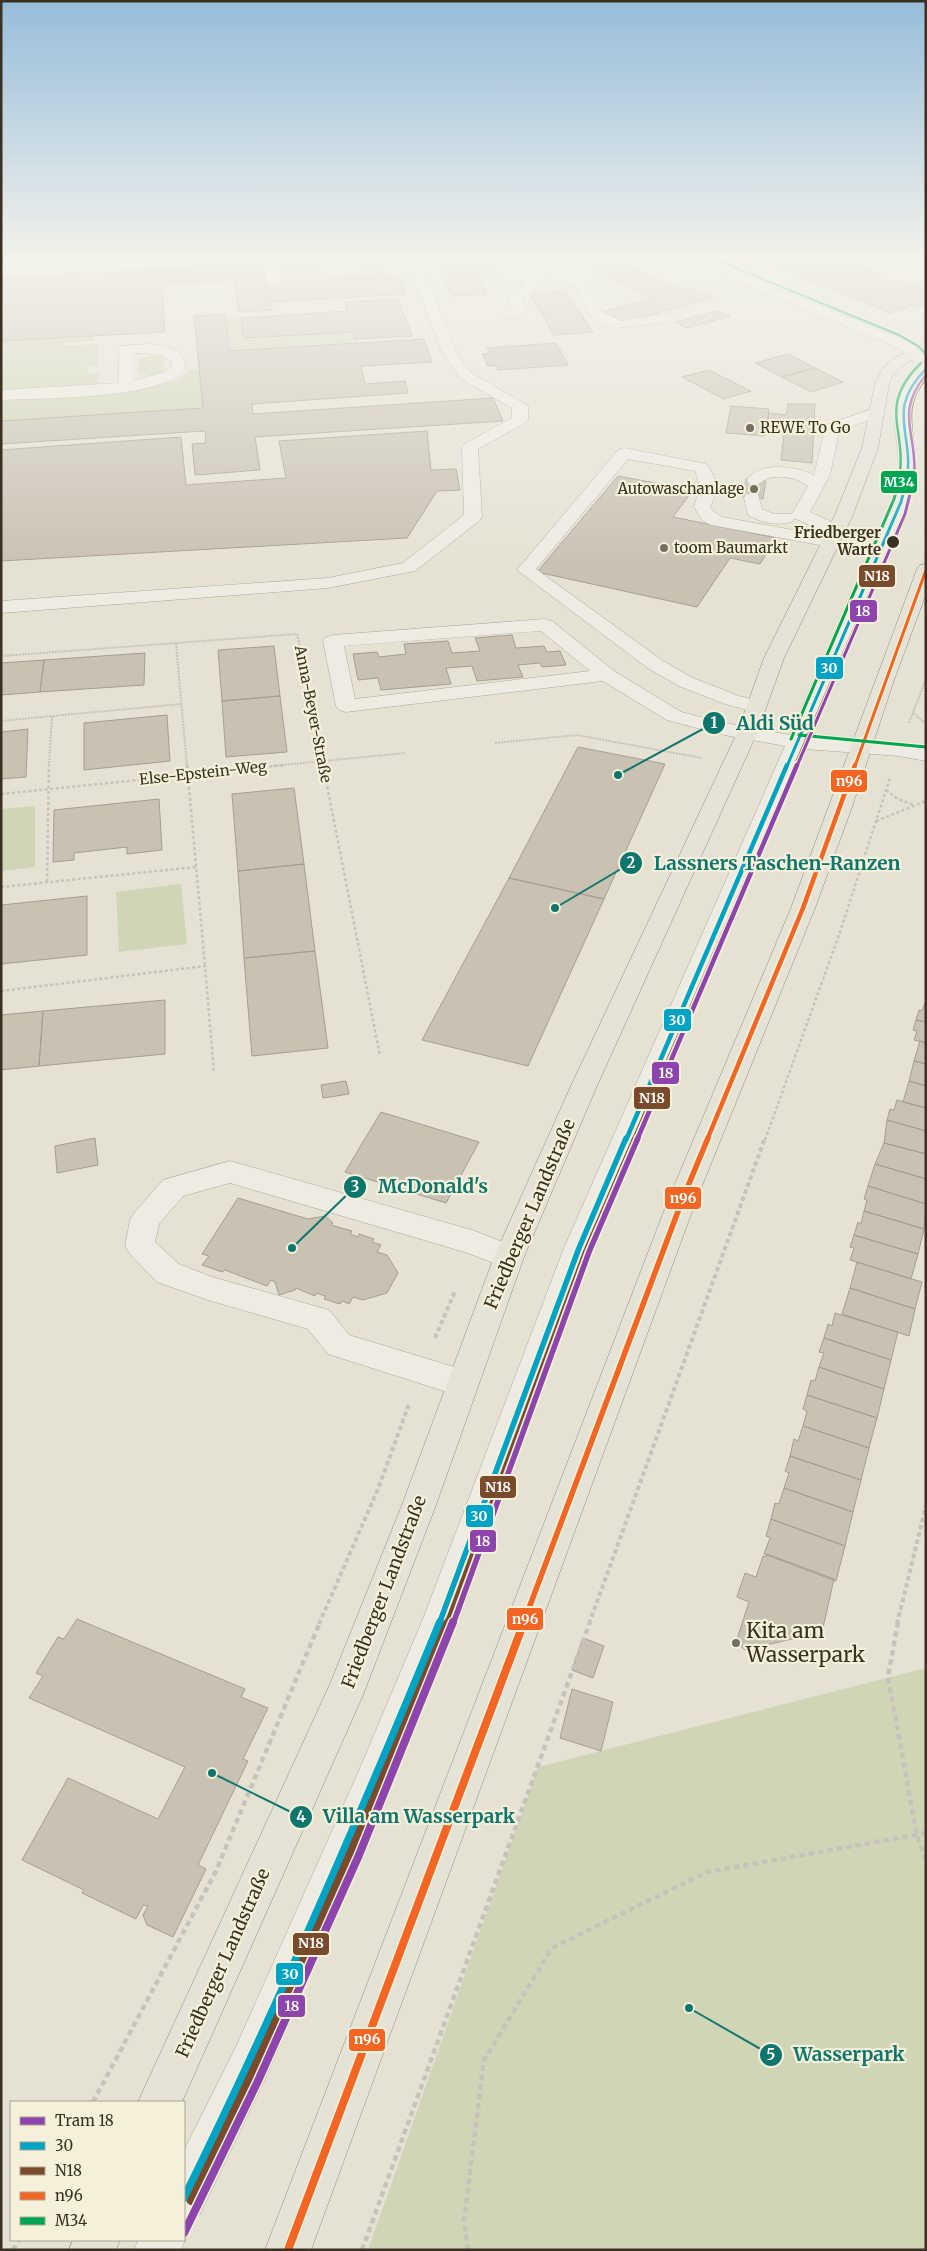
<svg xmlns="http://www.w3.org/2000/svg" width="927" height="2251" font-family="Merriweather,serif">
<rect width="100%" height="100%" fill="#e5e2d3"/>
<path fill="#d0d5b6" d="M287 257H306L317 268V276L276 280 274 268 289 267Z
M311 257H371L373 260 387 259C369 273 329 270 311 257Z
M377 267 394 276 324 280V276Z
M241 318 244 338 353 332 357 343 229 351 226 319Z
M94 336V341L64 343V346L1 349V341Z
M108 345 98 348V366L87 367 88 373H98V385L1 391V352Z
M154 355 163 357 164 372 156 376 139 374 138 359Z
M199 369 203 408 1 421V398L130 390 177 380 191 370Z
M35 806V867L1 871V809Z
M181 884 187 944 119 952 116 892Z
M926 1668V2250H368L538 1767Z"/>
<path fill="#c9c2b3" stroke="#a69e91" d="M33 257H94V265L32 269Z
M231 257H265L270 283 400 276 406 294 271 302 272 310 239 312 234 280 162 284 165 332 1 341V278L232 264Z
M446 257H478L481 263 492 262 498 273 476 274 487 294 452 296 437 263 448 262Z
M549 257H609L683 290 691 288 713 298 624 322 602 312 653 298 566 258 557 260Z
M751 257H807L816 260 831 257 883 276V282L901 281V285H907L926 280V304L917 307 913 305 890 313Z
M566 291 593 332 554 335 529 293Z
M398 299 412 336 355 339 353 332 244 338 241 318 347 311 345 302Z
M718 311 730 316 687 328 676 322Z
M225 314 229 351 424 339 432 362 361 366 365 384 405 381 408 393 252 404 253 414 493 398 503 421 255 437 260 470 195 475 192 444 206 443 205 431 1 444V421L203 408 194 316Z
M556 343 568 365 498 370 496 365 488 366 482 354 490 353 487 348Z
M788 354 815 368 782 377 755 363Z
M815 368 843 382 811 392 782 377Z
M709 370 751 391 724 399 682 377Z
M788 404H815L812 463 781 460 784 434 766 433 769 413 786 415Z
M731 406 769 409 765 436 726 433Z
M427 431 431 470 456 469 460 490 437 491 407 538 1 561V450L181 437 186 485 286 478 279 441Z
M618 476 693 490 673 517 776 538 760 564 730 558 697 607 537 572Z
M746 479 766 481 763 499 743 497Z
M512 635 516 648 544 646 547 652 560 651 566 665 542 667 540 663 518 665 523 677 477 681 472 666 446 668 451 684 381 690 378 678 358 680 353 654 377 652 379 657 406 654 404 644 448 641 452 653 480 651 475 638Z
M274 646 280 696 222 701 218 650Z
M145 653 144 685 40 692 44 660Z
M44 660 40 692 1 695V663Z
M280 696 287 752 226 757 222 701Z
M167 715 170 761 84 770V723Z
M28 729 26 777 1 779V732Z
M578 747 665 764 604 899 509 878Z
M294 788 304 864 238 871 232 794Z
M159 799 162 850 127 854V847L74 853V860L53 862 54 810Z
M304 864 315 951 244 958 238 871Z
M509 878 604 899 528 1066 422 1040Z
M87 896V955L1 964V905Z
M315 951 328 1048 252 1056 244 958Z
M165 1000V1054L39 1066 43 1011Z
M925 1002 926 1003V1022L916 1020 919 1010 922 1011Z
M43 1011 39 1066 1 1070V1015Z
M916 1020 926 1022V1043L914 1040 917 1031 913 1030Z
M920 1041 926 1043V1064L914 1061Z
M914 1061 926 1064V1086L909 1081Z
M346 1081 349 1094 323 1098 321 1085Z
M909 1081 926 1086V1108L903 1102Z
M897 1100 926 1108V1131L887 1120 890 1109 894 1110Z
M381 1112 479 1142 446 1203 345 1172Z
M887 1120 926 1131V1154L884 1143Z
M95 1138 98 1165 57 1173 55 1146Z
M884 1143 926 1154V1179L875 1164Z
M875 1164 926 1179V1204L868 1186Z
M868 1186 926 1204 924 1229 864 1211 867 1200 864 1199Z
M238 1198 308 1219 325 1216 333 1223 331 1225 352 1231 350 1234 358 1237 359 1234 374 1239 372 1242 381 1245 377 1252 387 1255 398 1273 387 1293 363 1300 353 1297 349 1304 342 1301 340 1304 324 1299 325 1296 316 1293 315 1296 296 1288 295 1290 279 1295 275 1282 271 1280 267 1286 225 1270 222 1272 202 1265 209 1256 202 1254Z
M864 1211 924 1229 918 1254 854 1235 858 1222 861 1224Z
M854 1235 918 1254 911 1279 850 1260 854 1248 850 1247Z
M857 1262 922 1282 915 1309 850 1288Z
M850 1288 915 1309 909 1336 842 1314Z
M835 1313 898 1332 891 1360 824 1338 828 1324 832 1326Z
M824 1338 891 1360 884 1389 819 1367 824 1353 819 1352Z
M819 1367 884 1389 877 1418 807 1395 811 1380 815 1381Z
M807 1395 877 1418 869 1448 803 1426 807 1411 803 1409Z
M803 1426 869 1448 861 1480 790 1456 794 1439 798 1441Z
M790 1456 861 1480 853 1512 784 1488 789 1473 785 1471Z
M784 1488 853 1512 845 1546 771 1519 775 1503 779 1504Z
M771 1519 845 1546 836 1581 764 1554 770 1538 766 1536Z
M767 1554 834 1579 822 1632 745 1650 736 1642 749 1602 737 1597 745 1573 756 1577 763 1556 766 1557Z
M77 1619 245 1689 241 1697 268 1708 243 1759 248 1761 198 1865 206 1869 173 1937 147 1925 143 1915 148 1906 143 1905 136 1919 82 1893 84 1890 22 1860 68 1778 158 1819 185 1767 29 1698 43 1676 36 1673 58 1637 64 1639Z
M583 1638 604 1646 593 1678 572 1670Z
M572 1689 613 1702 601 1751 560 1738Z"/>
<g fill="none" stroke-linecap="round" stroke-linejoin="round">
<path stroke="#c3bfb0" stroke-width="19" stroke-dasharray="19 9" stroke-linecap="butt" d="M752 498 755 480"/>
<g stroke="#aba79b" stroke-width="1">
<path id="minor" d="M225 257 231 261 230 264 1 277V269Z
M263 257H275L280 282 278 285H268L266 282Z
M407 257H419L455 350 470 372 528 406V420L525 423 478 449 482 517 479 521 415 571 328 588 1 613V601L328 578 403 563 464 515 462 447 464 444 512 418V408L460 378 441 350Z
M509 257H525L585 281 602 312 621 321 667 314 674 318 667 322 614 328 592 318 575 287 531 268 537 288 522 298 528 309 516 317H506L504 314 513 307 508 297 523 287 518 269V263Z
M684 257H700L901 339 919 349 926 356V377C900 399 914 428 916 458 917 471 915 484 911 496L810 736 899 744 926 749V761L899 756 805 749 594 1248 459 1619 390 1789 264 2081 200 2214 184 2221V2150L234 2051 357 1775 423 1619 564 1248 785 746 719 734 667 720 603 681 346 712 339 710 336 706 323 641 326 637 333 635 545 619 552 621 614 671 681 712 720 722 790 735 896 491C908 440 873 407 920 367L909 355 891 345 686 260ZM541 631 590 671 355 699 344 646Z
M809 257H826L819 262H809Z
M147 344C164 345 184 348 186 368 164 400 39 398 1 400V390L119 383V349L121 346ZM133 353 158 354 171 361 172 367 162 373 133 381Z
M875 408 880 410 883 413 880 416 839 431 830 475 810 512 843 527 846 531 843 535H831L794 518 792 522C776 526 762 523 748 515L744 498 746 494H758L762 509 774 514H792L808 486C798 478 782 475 769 478 764 479 761 484 755 485L749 484 747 480C760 461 795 466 814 475L826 425Z
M624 448 706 464C717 478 719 490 710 507L714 512 722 517 831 537 837 538 840 542 837 546 831 547 711 525 702 520 694 507 700 487 695 471 628 459 536 569 663 661 693 678 739 696 762 702 765 706 762 710 755 712 725 704 679 686 649 669 517 570 618 450Z
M230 1161 475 1231 520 1249 524 1257 520 1265 509 1269 468 1253 230 1183 183 1196 159 1224 155 1242 179 1264 212 1277 329 1310 349 1335 474 1373 479 1383 474 1393 463 1397 328 1354 308 1329 208 1300 157 1282 130 1254 125 1246 130 1220 135 1212 163 1180Z
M184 2236 185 2240 181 2250H134L138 2240H184Z"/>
</g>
<g stroke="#908c82" stroke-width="1">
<path id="major" d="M926 343V353L903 365 894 373 889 384 878 448 852 517 784 658 757 733 596 1088 524 1257 436 1505 363 1695 182 2102H138L330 1684 402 1505 494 1257 570 1088 737 733 764 658 834 517 862 448 875 384 883 368 893 359Z
M926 564V594L894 680 852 807 815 908 697 1198 311 2250H265L669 1198 791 908 917 569 920 565Z
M73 2240H120L116 2250H69Z"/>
</g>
<path stroke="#c6c3ba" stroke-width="2" stroke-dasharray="2 1" stroke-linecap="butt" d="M309 257C332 272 362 273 387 261
M317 263 321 276
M321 276 352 269
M302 280 321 278
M1 351 98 345
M176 643 187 766
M1 656 297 634 300 646
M312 711 323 766
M913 713 926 724
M1 721 52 716
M909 723 926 679
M495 743 577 735 702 758
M49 766 52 716 182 704
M273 766 405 753"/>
<path stroke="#c6c3ba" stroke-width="2.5" stroke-dasharray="3 2.5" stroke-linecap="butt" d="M187 765 205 966
M323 765 380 1056
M886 790 898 799 914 805
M1 794 285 765
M876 821 926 801
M47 882 49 765
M1 887 196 867
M1 991 205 966 214 1073
M765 1140 839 935 890 778"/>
<path stroke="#c6c3ba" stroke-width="4" stroke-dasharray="4.5 3" stroke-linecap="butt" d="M435 1338 455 1291
M319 1624 378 1489 409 1404
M589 1624 765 1138
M897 1624 926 1506"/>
<path stroke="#c6c3ba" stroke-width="4.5" stroke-dasharray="5.5 4" stroke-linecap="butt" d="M898 1622 888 1677 917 1836 926 1861
M93 2102 216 1871 320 1622
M13 2250 19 2240
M362 2250 590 1622
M468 2250 464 2220 484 2060 552 1948 707 1872 926 1833"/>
<use href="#minor" fill="#eeebe3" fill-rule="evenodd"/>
<use href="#major" fill="#e5e2d6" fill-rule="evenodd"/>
<g stroke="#f4f0da" stroke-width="4.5">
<path id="bus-1-far4" d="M907 479C914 432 885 410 926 369"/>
</g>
<g stroke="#f4f0da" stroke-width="5.5">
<path id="bus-1-far3" d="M787 766 901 502 907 478"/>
</g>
<g stroke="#f4f0da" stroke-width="8">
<path id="bus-1-far2" d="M626 1140 787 765"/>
</g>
<g stroke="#f4f0da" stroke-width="9">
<path id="bus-1-far1" d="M439 1624 579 1248 626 1138"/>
</g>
<g stroke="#f4f0da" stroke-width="11">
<path id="bus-1" d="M184 2198C277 2009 360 1817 440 1622"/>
</g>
<g stroke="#f4f0da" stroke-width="4.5">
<path id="bus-2-far4" d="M914 479C920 442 897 410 926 379"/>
</g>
<g stroke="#f4f0da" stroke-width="5.5">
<path id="bus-2-far3" d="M795 766 908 505 915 478"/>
</g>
<g stroke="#f4f0da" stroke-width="8">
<path id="bus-2-far2" d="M634 1140 796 765"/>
</g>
<g stroke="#f4f0da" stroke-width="9">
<path id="bus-2-far1" d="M447 1624 586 1251 635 1138"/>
</g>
<g stroke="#f4f0da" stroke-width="11">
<path id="bus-2" d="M191 2201C284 2011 367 1818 448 1622"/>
</g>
<g stroke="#f4f0da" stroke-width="5.5">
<path id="bus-3-far3" d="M855 766 926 570"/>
</g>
<g stroke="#f4f0da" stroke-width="8">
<path id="bus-3-far2" d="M707 1140 803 908 855 765"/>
</g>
<g stroke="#f4f0da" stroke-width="9">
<path id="bus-3-far1" d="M523 1624 683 1198 708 1138"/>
</g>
<g stroke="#f4f0da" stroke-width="11">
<path id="bus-3" d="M288 2250 524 1622"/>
</g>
<g stroke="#f4f0da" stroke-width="4.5">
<path id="bus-4-far1" d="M709 257 899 335 918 346 926 354
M899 479C908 429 876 407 921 363"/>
</g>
<g stroke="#f4f0da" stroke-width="5.5">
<path id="bus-4" d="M799 735 926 747
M791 739 894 499 900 478"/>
</g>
<use href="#bus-1-far4" stroke="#03a3c5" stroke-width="2.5"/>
<use href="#bus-1-far3" stroke="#03a3c5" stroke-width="3"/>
<use href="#bus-1-far2" stroke="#03a3c5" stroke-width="4.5"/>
<use href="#bus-1-far1" stroke="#03a3c5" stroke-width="5.5"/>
<use href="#bus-1" stroke="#03a3c5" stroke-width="8"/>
<use href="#bus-2-far4" stroke="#7a4b2a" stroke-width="2.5"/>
<use href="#bus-2-far3" stroke="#7a4b2a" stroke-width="3"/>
<use href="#bus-2-far2" stroke="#7a4b2a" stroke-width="4.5"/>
<use href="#bus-2-far1" stroke="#7a4b2a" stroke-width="5.5"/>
<use href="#bus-2" stroke="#7a4b2a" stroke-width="8"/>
<use href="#bus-3-far3" stroke="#f26522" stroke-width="3"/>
<use href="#bus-3-far2" stroke="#f26522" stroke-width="4.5"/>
<use href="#bus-3-far1" stroke="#f26522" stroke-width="5.5"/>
<use href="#bus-3" stroke="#f26522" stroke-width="8"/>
<use href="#bus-4-far1" stroke="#00a651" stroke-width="2.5"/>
<use href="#bus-4" stroke="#00a651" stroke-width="3"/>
<g stroke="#f4f0da" stroke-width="4.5">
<path id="tram-1-far4" d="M914 479C919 436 893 414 926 375"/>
</g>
<g stroke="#f4f0da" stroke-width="5.5">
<path id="tram-1-far3" d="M797 766 905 514 914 478"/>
</g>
<g stroke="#f4f0da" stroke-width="8">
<path id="tram-1-far2" d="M637 1140 797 765"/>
</g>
<g stroke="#f4f0da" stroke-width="9">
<path id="tram-1-far1" d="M453 1624 589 1252 638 1138"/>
</g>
<g stroke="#f4f0da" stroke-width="11">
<path id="tram-1" d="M184 2233 257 2083 359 1855 453 1622"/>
</g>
<use href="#tram-1-far4" stroke="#8e44ad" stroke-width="2.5"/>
<use href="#tram-1-far3" stroke="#8e44ad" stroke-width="3"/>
<use href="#tram-1-far2" stroke="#8e44ad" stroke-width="4.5"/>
<use href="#tram-1-far1" stroke="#8e44ad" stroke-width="5.5"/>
<use href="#tram-1" stroke="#8e44ad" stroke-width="8"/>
</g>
<linearGradient id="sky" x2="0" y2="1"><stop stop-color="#96bdda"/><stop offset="0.45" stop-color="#f3f2eb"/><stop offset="1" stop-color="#f3f2eb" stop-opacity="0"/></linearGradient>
<rect width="927" height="572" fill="url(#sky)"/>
<g fill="#766f60" stroke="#f4f0da" stroke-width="2">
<circle cx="750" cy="428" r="5"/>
<circle cx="754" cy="489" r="5"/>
<circle cx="664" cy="548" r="5"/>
<circle cx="736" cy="1643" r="5"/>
</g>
<circle fill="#3a3122" stroke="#f4f0da" stroke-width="2" cx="893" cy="542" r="7"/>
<g text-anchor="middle" stroke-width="4.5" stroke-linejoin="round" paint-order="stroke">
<g font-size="15" fill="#3a3122" stroke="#f4f0da" text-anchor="start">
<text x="760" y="433">REWE To Go</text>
<text x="744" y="494" text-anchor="end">Autowaschanlage</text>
<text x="674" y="553">toom Baumarkt</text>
</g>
<g font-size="15" font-weight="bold" fill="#3a3122" stroke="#f4f0da" text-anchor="end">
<text x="881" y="538">Friedberger<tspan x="881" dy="17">Warte</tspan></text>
</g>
<g font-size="15" fill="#3a3122" stroke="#f4f0da">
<text transform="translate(313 714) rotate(79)" y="5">Anna-Beyer-Straße</text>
<text transform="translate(203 773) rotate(-6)" y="5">Else-Epstein-Weg</text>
</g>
<g font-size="18" fill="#3a3122" stroke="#f4f0da">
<text transform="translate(530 1214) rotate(-67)" y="6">Friedberger Landstraße</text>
<text transform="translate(384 1592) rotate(-69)" y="6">Friedberger Landstraße</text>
<text transform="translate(223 1963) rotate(-66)" y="6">Friedberger Landstraße</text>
</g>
<g font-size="21" fill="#3a3122" stroke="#f4f0da" text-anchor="start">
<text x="746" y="1638">Kita am<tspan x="746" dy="24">Wasserpark</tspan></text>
</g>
</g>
<path fill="none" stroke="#0f766e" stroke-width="2" d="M618 775L714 723M555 908L631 863M292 1248L355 1187M212 1773L301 1817M689 2008L771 2055"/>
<g fill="#0f766e" stroke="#f4f0da" stroke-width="2">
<circle cx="618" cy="775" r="5"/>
<circle cx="555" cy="908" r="5"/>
<circle cx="292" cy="1248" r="5"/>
<circle cx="212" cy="1773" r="5"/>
<circle cx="689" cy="2008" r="5"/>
<circle cx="714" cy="723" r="12"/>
<circle cx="631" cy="863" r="12"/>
<circle cx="355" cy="1187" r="12"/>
<circle cx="301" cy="1817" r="12"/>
<circle cx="771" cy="2055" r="12"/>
</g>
<g font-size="15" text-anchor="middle" font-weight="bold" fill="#fff">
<text x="714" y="728">1</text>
<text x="631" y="868">2</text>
<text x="355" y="1192">3</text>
<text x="301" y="1822">4</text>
<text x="771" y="2060">5</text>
</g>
<g font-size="19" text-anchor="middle" font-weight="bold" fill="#0f766e" stroke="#f4f0da" stroke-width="4.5" stroke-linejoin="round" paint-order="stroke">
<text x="775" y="730">Aldi Süd</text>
<text x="777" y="870">Lassners Taschen-Ranzen</text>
<text x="433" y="1193">McDonald's</text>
<text x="419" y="1823">Villa am Wasserpark</text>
<text x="849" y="2061">Wasserpark</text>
</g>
<g stroke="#f4f0da" stroke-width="2">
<rect x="880" y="470" width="38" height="24" rx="5" fill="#00a651"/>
<rect x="858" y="564" width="38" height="24" rx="5" fill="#7a4b2a"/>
<rect x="849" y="599" width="29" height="24" rx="5" fill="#8e44ad"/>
<rect x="815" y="656" width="29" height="24" rx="5" fill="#03a3c5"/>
<rect x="830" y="769" width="38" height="24" rx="5" fill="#f26522"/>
<rect x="663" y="1008" width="29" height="24" rx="5" fill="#03a3c5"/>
<rect x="651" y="1061" width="29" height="24" rx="5" fill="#8e44ad"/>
<rect x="633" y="1086" width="38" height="24" rx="5" fill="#7a4b2a"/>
<rect x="664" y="1186" width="38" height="24" rx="5" fill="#f26522"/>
<rect x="479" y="1475" width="38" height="24" rx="5" fill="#7a4b2a"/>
<rect x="465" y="1504" width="29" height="24" rx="5" fill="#03a3c5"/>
<rect x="469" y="1529" width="28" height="24" rx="5" fill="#8e44ad"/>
<rect x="506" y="1607" width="38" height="24" rx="5" fill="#f26522"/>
<rect x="292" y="1932" width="38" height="24" rx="5" fill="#7a4b2a"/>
<rect x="275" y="1962" width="29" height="24" rx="5" fill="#03a3c5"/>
<rect x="277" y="1994" width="29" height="24" rx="5" fill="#8e44ad"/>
<rect x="348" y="2028" width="38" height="24" rx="5" fill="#f26522"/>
</g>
<g font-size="14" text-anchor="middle" font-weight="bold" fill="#fff">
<text x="899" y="487">M34</text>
<text x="877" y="581">N18</text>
<text x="863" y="616">18</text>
<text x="829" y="673">30</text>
<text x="849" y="786">n96</text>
<text x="677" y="1025">30</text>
<text x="666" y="1078">18</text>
<text x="652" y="1103">N18</text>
<text x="683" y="1203">n96</text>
<text x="498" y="1492">N18</text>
<text x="479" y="1521">30</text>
<text x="483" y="1546">18</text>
<text x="525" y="1624">n96</text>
<text x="311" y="1948">N18</text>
<text x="290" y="1979">30</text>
<text x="292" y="2011">18</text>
<text x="367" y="2044">n96</text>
</g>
<rect width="927" height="2251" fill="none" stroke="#3a3122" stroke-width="5"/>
<rect x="10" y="2101" width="175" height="140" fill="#f4f0da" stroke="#aaa490"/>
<rect x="20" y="2117" width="25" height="8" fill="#8e44ad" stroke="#aaa490"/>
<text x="55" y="2126" font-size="15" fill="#3a3122">Tram 18</text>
<rect x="20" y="2142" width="25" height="8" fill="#03a3c5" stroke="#aaa490"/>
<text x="55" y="2151" font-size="15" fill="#3a3122">30</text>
<rect x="20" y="2167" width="25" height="8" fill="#7a4b2a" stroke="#aaa490"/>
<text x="55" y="2176" font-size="15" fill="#3a3122">N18</text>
<rect x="20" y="2192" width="25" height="8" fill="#f26522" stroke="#aaa490"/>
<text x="55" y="2201" font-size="15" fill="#3a3122">n96</text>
<rect x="20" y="2217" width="25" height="8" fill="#00a651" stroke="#aaa490"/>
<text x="55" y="2226" font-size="15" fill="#3a3122">M34</text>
</svg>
